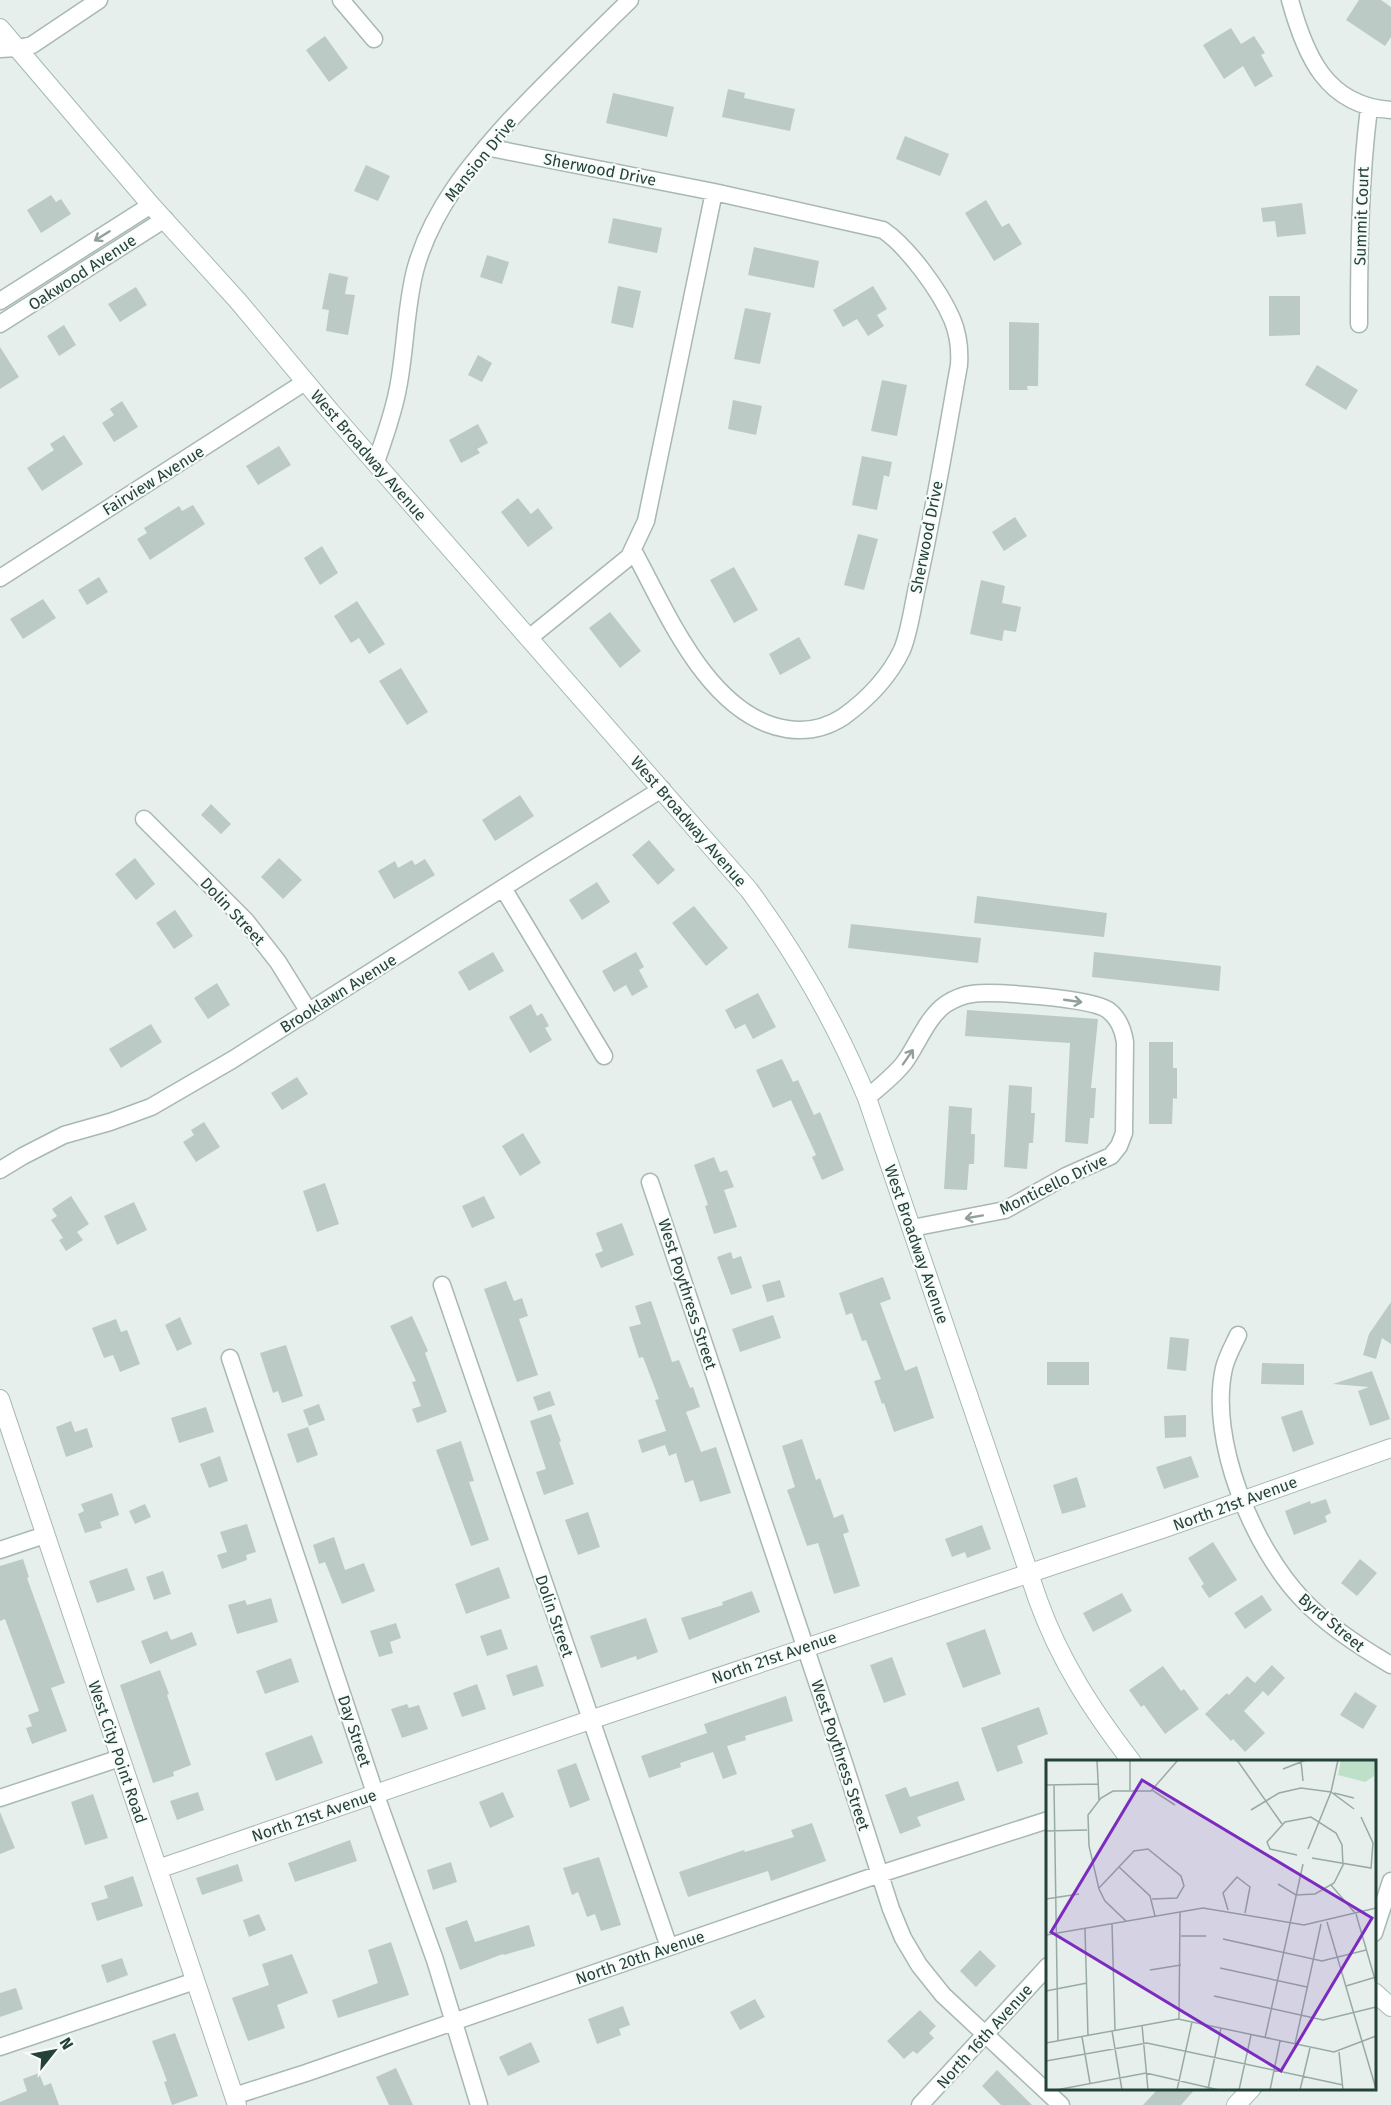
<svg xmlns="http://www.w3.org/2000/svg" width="1391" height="2105" font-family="'Fira Sans',sans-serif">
<rect width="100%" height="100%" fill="#e6efeb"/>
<path fill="#bbcac4" d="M1359 0H1381L1391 7V37L1385 46 1346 20Z
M1231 28 1241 44 1254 36 1265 53 1261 55 1273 76 1255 87 1243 66 1224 79 1203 45Z
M325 36 348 68 329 82 306 50Z
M728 89 745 93 744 98 795 109 790 131 722 117Z
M613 93 674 107 667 137 606 123Z
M905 136 949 154 940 176 896 159Z
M366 165 390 176 378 201 354 191Z
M51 195 56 202 61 199 71 214 41 233 27 210Z
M986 200 1002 227 1009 223 1022 244 994 261 965 213Z
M1302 203 1306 234 1277 237 1275 221 1263 222 1261 208Z
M613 218 662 228 657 253 608 243Z
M754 247 819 261 814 288 748 275Z
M487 255 509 262 502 284 480 277Z
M329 273 348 277 345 294 355 295 348 335 326 331 329 310 322 309Z
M618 286 641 291 633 328 611 323Z
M873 286 887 309 877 315 884 326 868 336 857 319 843 327 833 310Z
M136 287 147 305 120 322 108 304Z
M1269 296H1300V335L1269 336Z
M745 308 771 313 760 364 734 359Z
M1009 322 1039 323 1038 386H1027L1028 390H1009Z
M64 325 76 345 59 356 47 336Z
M0 347 19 377 0 389Z
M478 355 492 363 482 382 468 375Z
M1317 365 1358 390 1346 410 1305 385Z
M882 380 907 385 897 436 871 431Z
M733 400 762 406 756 435 728 429Z
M122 401 138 427 114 442 102 423 114 415 110 409Z
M478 424 488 443 477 449 480 453 461 463 449 440Z
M64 435 83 464 42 491 27 468 54 450 50 444Z
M279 446 291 465 258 485 246 466Z
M862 456 892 462 889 477 884 475 877 510 852 505Z
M518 498 531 514 538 508 553 528 528 547 501 512Z
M193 505 205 524 150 560 137 539 147 533 144 528 179 506 182 511Z
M1015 517 1027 536 1004 551 992 532Z
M858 534 878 539 864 590 844 585Z
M322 546 338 573 320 585 304 558Z
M734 567 758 610 734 623 710 580Z
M99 577 108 592 87 605 78 590Z
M981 580 1005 586 1002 603 1021 607 1016 632 1004 630 1002 641 970 634Z
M43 599 56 618 23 639 10 619Z
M357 601 385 644 369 654 359 638 351 643 334 616Z
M610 612 641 651 620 668 589 628Z
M799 637 811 658 780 675 769 654Z
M401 668 428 712 407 725 379 681Z
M520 795 534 816 495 841 482 820Z
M211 804 231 824 221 834 201 815Z
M649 840 675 870 658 885 632 855Z
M135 858 155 884 136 900 115 874Z
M279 858 302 880 283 899 261 877Z
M425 859 435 875 394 899 378 871 395 861 398 868 412 860 415 865Z
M597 882 610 902 582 920 569 900Z
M977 896 1107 913 1104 937 974 923Z
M694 906 728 948 706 966 672 923Z
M175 910 193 936 174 949 156 923Z
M851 924 981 938 978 963 848 948Z
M493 952 504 971 469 991 458 972Z
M636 952 644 967 639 970 648 987 632 996 626 985 614 992 602 971Z
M1094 952 1221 966 1219 991 1092 977Z
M217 983 230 1005 208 1019 194 998Z
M758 993 776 1027 753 1039 745 1024 735 1029 725 1010Z
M531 1004 537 1016 542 1013 549 1026 545 1028 552 1040 530 1053 509 1017Z
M967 1010 1098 1019 1091 1088H1096L1094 1118H1090L1088 1144 1065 1142 1070 1043 965 1036Z
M151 1024 162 1042 121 1068 109 1049Z
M1149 1042H1173V1068H1177V1099L1173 1098 1172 1124H1149Z
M782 1059 793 1082 798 1080 814 1115 820 1112 844 1170 822 1180 812 1157 816 1155 791 1100 773 1108 756 1070Z
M297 1077 308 1094 282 1110 271 1093Z
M1009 1085 1032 1087 1031 1113H1035L1033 1143H1029L1027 1169 1004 1167Z
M949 1106 972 1108 971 1134H975L974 1164H969L967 1190 944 1189Z
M204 1122 220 1147 196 1162 183 1142 194 1135 191 1130Z
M523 1133 541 1163 520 1176 502 1146Z
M714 1157 720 1172 727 1170 734 1187 724 1190 737 1227 714 1234 705 1206 708 1205 694 1165Z
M325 1183 339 1224 317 1232 303 1191Z
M71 1196 89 1224 77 1232 83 1240 66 1251 59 1240 63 1238 51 1220 57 1216 52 1209Z
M484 1196 495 1218 472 1228 462 1206Z
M134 1202 147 1230 117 1245 104 1216Z
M622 1223 634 1255 601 1268 595 1254 603 1251 596 1233Z
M731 1252 733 1259 741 1256 752 1288 731 1295 717 1257Z
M883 1277 891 1299 880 1303 905 1371 917 1366 934 1418 894 1432 884 1403 882 1404 874 1381 881 1379 866 1340 862 1341 852 1313 846 1315 839 1293Z
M780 1280 785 1297 767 1302 762 1285Z
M506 1281 514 1301 522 1298 528 1316 519 1319 538 1375 517 1382 484 1289Z
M651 1301 672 1362 679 1360 690 1388 693 1387 700 1407 686 1412 701 1452 716 1447 731 1493 700 1502 693 1480 685 1483 676 1453 669 1456 665 1445 642 1453 638 1440 666 1431 655 1400 659 1399 643 1357 639 1358 629 1327 641 1324 635 1306Z
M1391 1302V1344L1382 1338 1376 1359 1363 1355 1369 1334Z
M773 1315 781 1338 740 1352 732 1329Z
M412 1316 428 1351 425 1353 447 1412 417 1423 412 1409 421 1406 412 1382 416 1381 390 1326Z
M180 1317 192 1344 177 1351 165 1325Z
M116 1319 121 1332 127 1330 140 1364 120 1372 113 1355 104 1358 92 1328Z
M1170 1337 1189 1339 1186 1371 1167 1369Z
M286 1345 303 1396 282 1403 278 1391 273 1393 260 1353Z
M1047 1362H1089V1385H1047Z
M1262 1363 1304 1364V1385L1261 1384Z
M1372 1371 1390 1419 1370 1426 1358 1391 1369 1387 1333 1384Z
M550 1391 555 1405 538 1411 533 1397Z
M319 1404 325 1420 309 1426 303 1410Z
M206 1407 214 1432 179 1443 171 1418Z
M1302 1410 1314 1444 1293 1452 1281 1417Z
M551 1414 561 1441 559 1442 574 1484 544 1495 536 1472 546 1469 530 1421Z
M1186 1415V1437L1165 1438 1164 1416Z
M71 1421 75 1432 87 1428 93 1447 66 1457 56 1427Z
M308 1427 318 1455 297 1463 287 1434Z
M802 1439 816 1480 820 1478 834 1518 843 1514 849 1532 843 1534 860 1586 834 1594 818 1543 807 1546 787 1490 795 1487 782 1446Z
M461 1441 474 1481 469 1482 489 1540 471 1546 436 1450Z
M220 1456 228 1481 209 1488 200 1464Z
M1191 1456 1199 1477 1164 1489 1156 1467Z
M1077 1477 1086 1507 1062 1514 1053 1485Z
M112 1493 119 1515 100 1522 102 1528 85 1533 78 1514 84 1511 81 1504Z
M1326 1499 1331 1513 1325 1516 1327 1522 1294 1535 1285 1511 1310 1501 1311 1504Z
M145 1504 151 1517 135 1524 129 1511Z
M588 1512 600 1547 578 1555 565 1520Z
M247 1524 256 1552 246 1555 247 1560 222 1569 217 1555 227 1552 220 1532Z
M982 1525 991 1549 967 1558 965 1552 952 1557 945 1539Z
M334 1537 345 1570 364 1563 375 1591 342 1604 325 1562 319 1564 313 1545Z
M1213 1542 1237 1580 1209 1598 1201 1586 1204 1584 1188 1558Z
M23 1559 29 1577 27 1578 65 1683 51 1688 67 1731 32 1744 26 1728 32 1726 28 1715 39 1711 5 1619 0 1621V1566Z
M1360 1559 1377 1573 1357 1596 1341 1583Z
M499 1567 510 1598 466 1614 455 1584Z
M127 1568 135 1590 97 1603 89 1581Z
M163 1571 171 1594 154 1600 146 1577Z
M752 1591 760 1612 689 1640 681 1618 723 1605 722 1602Z
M1122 1593 1132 1611 1093 1632 1083 1613Z
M1262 1595 1272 1610 1245 1629 1234 1613Z
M271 1598 278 1622 237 1634 228 1605 245 1600 247 1605Z
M646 1618 658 1652 637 1660 636 1656 601 1668 590 1636Z
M396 1623 401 1638 390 1642 393 1653 379 1657 370 1631Z
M501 1629 508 1649 487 1656 480 1636Z
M985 1629 1001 1674 963 1688 946 1643Z
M167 1631 171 1640 192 1632 197 1645 150 1664 141 1641Z
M892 1657 906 1695 884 1703 870 1665Z
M291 1658 299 1682 265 1694 256 1671Z
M537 1665 544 1686 513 1696 506 1675Z
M1272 1665 1285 1678 1268 1696 1263 1691 1244 1711 1265 1733 1245 1752 1233 1739 1231 1741 1205 1714 1227 1693 1229 1695 1247 1676 1255 1683Z
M1163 1666 1181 1691 1184 1689 1199 1709 1165 1734 1144 1705 1141 1707 1129 1690Z
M160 1670 169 1694 167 1695 191 1765 173 1772 174 1776 153 1783 120 1685Z
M477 1684 486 1709 462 1717 453 1693Z
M1355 1692 1377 1706 1363 1729 1340 1715Z
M786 1696 793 1721 745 1736 746 1740 727 1746 737 1774 723 1779 713 1752 680 1763 681 1767 649 1778 641 1756 707 1733 704 1724Z
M407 1704 409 1708 419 1705 428 1729 402 1738 391 1709Z
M1039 1707 1048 1734 1017 1746 1023 1763 997 1772 981 1728Z
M312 1735 323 1763 276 1781 265 1753Z
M576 1763 590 1800 570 1808 557 1770Z
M958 1781 965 1800 917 1817 921 1826 900 1834 885 1795 906 1787 910 1797Z
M198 1792 204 1810 177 1820 170 1801Z
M503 1792 514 1817 490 1828 479 1802Z
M93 1794 108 1838 85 1845 71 1802Z
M0 1812 15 1848 0 1854Z
M812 1823 826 1861 771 1881 768 1871 688 1897 679 1872 744 1850 745 1852 794 1837 791 1830Z
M350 1840 357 1861 295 1882 288 1863Z
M599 1857 621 1925 601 1931 595 1914 587 1917 578 1892 572 1895 563 1868Z
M451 1862 457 1882 433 1890 427 1870Z
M238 1864 243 1881 202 1895 196 1878Z
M133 1876 143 1906 97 1921 91 1903 108 1898 104 1886Z
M259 1914 266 1930 249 1937 243 1920Z
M467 1920 475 1942 529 1925 535 1946 504 1955 503 1954 460 1970 445 1928Z
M391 1942 409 1995 338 2018 332 2000 378 1983 368 1950Z
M980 1950 996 1966 976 1987 960 1971Z
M292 1954 308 1993 277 2005 285 2028 248 2041 232 1998 269 1985 262 1964Z
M122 1958 128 1975 107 1983 101 1965Z
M16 1988 23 2009 0 2017V1993Z
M755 1999 765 2017 740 2030 730 2012Z
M623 2006 630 2025 619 2029 621 2035 597 2044 588 2019Z
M920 2010 936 2026 929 2033 934 2038 917 2054 913 2051 904 2059 887 2041Z
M175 2033 198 2096 172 2105 164 2082 167 2081 152 2041Z
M531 2042 540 2062 508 2076 499 2057Z
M396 2068 413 2105H389L376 2077Z
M997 2070 1032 2105H1001L982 2086Z
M39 2073 44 2086 51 2083 59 2105H0V2102L27 2091 23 2079Z
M1159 2088H1196L1181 2105H1143Z"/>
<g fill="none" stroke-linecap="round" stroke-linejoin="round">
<g stroke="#a8b8b2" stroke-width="19">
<path id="minor" d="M341 0 374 39
M1290 0C1305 55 1326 106 1391 110
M0 49 18 48 32 45 99 0
M486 147 714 192 883 230C908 247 940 291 952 319 958 333 960 350 959 365 946 438 934 511 918 583 913 603 910 631 902 650 889 677 868 699 843 717 826 728 806 732 787 729 709 717 667 612 633 550
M0 301 151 205
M0 324 165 219
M1359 324C1359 251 1360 180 1369 108
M376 462C384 439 392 417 397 393 406 352 405 306 416 267 433 208 471 163 511 119 550 78 590 39 630 0
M0 578 305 382
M529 638 629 557 646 521 714 192
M144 819 246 921 278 962 309 1012
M503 888 604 1056
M867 1098C879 1087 894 1076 904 1063 918 1044 927 1017 946 1004 954 999 963 995 972 994 995 991 1090 998 1108 1010 1119 1018 1123 1029 1125 1042L1124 1133 1119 1146 1111 1156 1066 1176 1005 1210 912 1228
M0 1170 23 1156 64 1135 110 1122 151 1107 232 1060 544 862 662 789
M650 1182 845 1766 891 1909 903 1938 919 1965 943 1995 1061 2105
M442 1285 669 1947
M1238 1335C1233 1346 1227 1356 1224 1368 1208 1440 1253 1548 1303 1600 1328 1626 1360 1647 1391 1665
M230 1358 375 1793 435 1960 479 2105
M0 1550 45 1535
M0 1798 120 1758
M1374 1933 1391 1881
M0 2047 195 1981
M234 2096 306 2073 880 1874 1048 1820
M920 2105 1048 1966"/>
</g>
<g stroke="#a8b8b2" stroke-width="20">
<path id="tertiary" d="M0 1399 237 2105
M158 1869 590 1720 1165 1528 1391 1448"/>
</g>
<g stroke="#a4bbb3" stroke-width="20">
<path id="secondary" d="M0 28 151 205 238 301 330 411 749 890C797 955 836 1023 867 1098L1038 1600C1060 1661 1092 1710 1132 1762
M1374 1992 1391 2007
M1236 2105 1252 2088"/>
</g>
<use href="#minor" stroke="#fff" stroke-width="16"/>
<use href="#tertiary" stroke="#fff" stroke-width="18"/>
<use href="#secondary" stroke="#fff" stroke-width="18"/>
</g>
<defs><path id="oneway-shaft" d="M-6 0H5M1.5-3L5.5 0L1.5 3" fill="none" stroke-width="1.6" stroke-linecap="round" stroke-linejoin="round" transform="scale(1.5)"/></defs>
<g stroke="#92a09c">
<use href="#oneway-shaft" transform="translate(102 236) rotate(148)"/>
<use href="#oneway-shaft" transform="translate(1073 1001) rotate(8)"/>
<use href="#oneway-shaft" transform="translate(908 1057) rotate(-55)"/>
<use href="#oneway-shaft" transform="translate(974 1217) rotate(170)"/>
</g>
<g text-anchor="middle" stroke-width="4.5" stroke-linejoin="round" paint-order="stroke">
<g font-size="16" fill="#24423a" stroke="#f7fbf9">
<text transform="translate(480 159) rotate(-51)" y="6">Mansion Drive</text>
<text transform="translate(600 169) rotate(11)" y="6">Sherwood Drive</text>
<text transform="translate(1361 216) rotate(-88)" y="6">Summit Court</text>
<text transform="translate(82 272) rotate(-33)" y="6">Oakwood Avenue</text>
<text transform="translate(369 455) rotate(49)" y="6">West Broadway Avenue</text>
<text transform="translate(153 480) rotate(-32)" y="6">Fairview Avenue</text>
<text transform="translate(926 537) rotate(-79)" y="6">Sherwood Drive</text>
<text transform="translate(689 821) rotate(49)" y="6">West Broadway Avenue</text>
<text transform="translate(233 911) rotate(47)" y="6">Dolin Street</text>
<text transform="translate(338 993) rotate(-32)" y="6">Brooklawn Avenue</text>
<text transform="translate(1053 1184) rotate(-26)" y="6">Monticello Drive</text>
<text transform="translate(917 1244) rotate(71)" y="6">West Broadway Avenue</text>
<text transform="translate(688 1294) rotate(72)" y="6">West Poythress Street</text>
<text transform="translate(1235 1503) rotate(-20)" y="6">North 21st Avenue</text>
<text transform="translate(555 1616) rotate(71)" y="6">Dolin Street</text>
<text transform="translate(1332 1622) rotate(40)" y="6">Byrd Street</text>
<text transform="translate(774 1657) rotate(-19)" y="6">North 21st Avenue</text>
<text transform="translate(355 1731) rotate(72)" y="6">Day Street</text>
<text transform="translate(118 1752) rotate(71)" y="6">West City Point Road</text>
<text transform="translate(841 1755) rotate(72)" y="6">West Poythress Street</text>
<text transform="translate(314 1815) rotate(-19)" y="6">North 21st Avenue</text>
<text transform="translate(640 1957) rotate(-19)" y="6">North 20th Avenue</text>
<text transform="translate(984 2036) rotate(-48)" y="6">North 16th Avenue</text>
</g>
</g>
<g transform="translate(1046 1760)">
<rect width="330" height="330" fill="#e6efeb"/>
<path d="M295 0H330L328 16 319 22 292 15Z" fill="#bfe0c8"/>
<path fill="none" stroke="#98aaa4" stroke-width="1.5" d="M51 0 53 40M84 0V30M191 0 236 64M255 1 257 21M237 9 260 0M0 25 52 24M8 25 12 281M106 30 129 45M288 33 308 38M205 50 233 33 255 28 285 32 308 49M0 71 41 70M262 89 285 32 292 0M266 98 325 108 327 83 315 57M73 107 104 136 109 156M232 124 250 135 269 134 288 123 297 105 296 85 290 73 265 57 239 62 221 82 224 89 251 95M285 125 309 153M53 128 88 91 102 89 135 116 138 126 131 138 106 139M0 139 33 134M182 150 177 133 191 117 204 127 199 153M310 154 330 223M80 161 59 141 53 129 43 86 42 55 55 38 67 31H105L132 0M281 162 330 329M66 164 69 270M39 169 42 276M0 175 157 148 258 165 330 148M135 176H160M177 179 276 201 320 190M174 208 261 227M104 210 135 205M300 226 330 217M0 231 41 223M168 236 277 260 330 247M133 259 134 152M96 265 102 330M66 271 76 330M36 277 44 323M219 278 257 104M0 283 132 259 288 292 330 276M249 284 275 164M293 292 297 330M0 301 101 283 297 325M162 329 175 268M10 330 100 313 173 330M131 330 146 262M193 330 205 275M224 330 234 281M254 330 264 288"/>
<path fill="#7b2cbf" fill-opacity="0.15" stroke="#7b2cbf" stroke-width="3" d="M96 20 326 158 235 311 5 172Z"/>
<rect width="330" height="330" fill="none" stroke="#24423a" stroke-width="3"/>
</g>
<g transform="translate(54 2051) rotate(59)" stroke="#f7fbf9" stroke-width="4.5" paint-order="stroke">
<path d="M0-4.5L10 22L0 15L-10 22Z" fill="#24423a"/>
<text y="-9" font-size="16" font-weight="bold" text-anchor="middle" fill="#24423a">N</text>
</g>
</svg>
